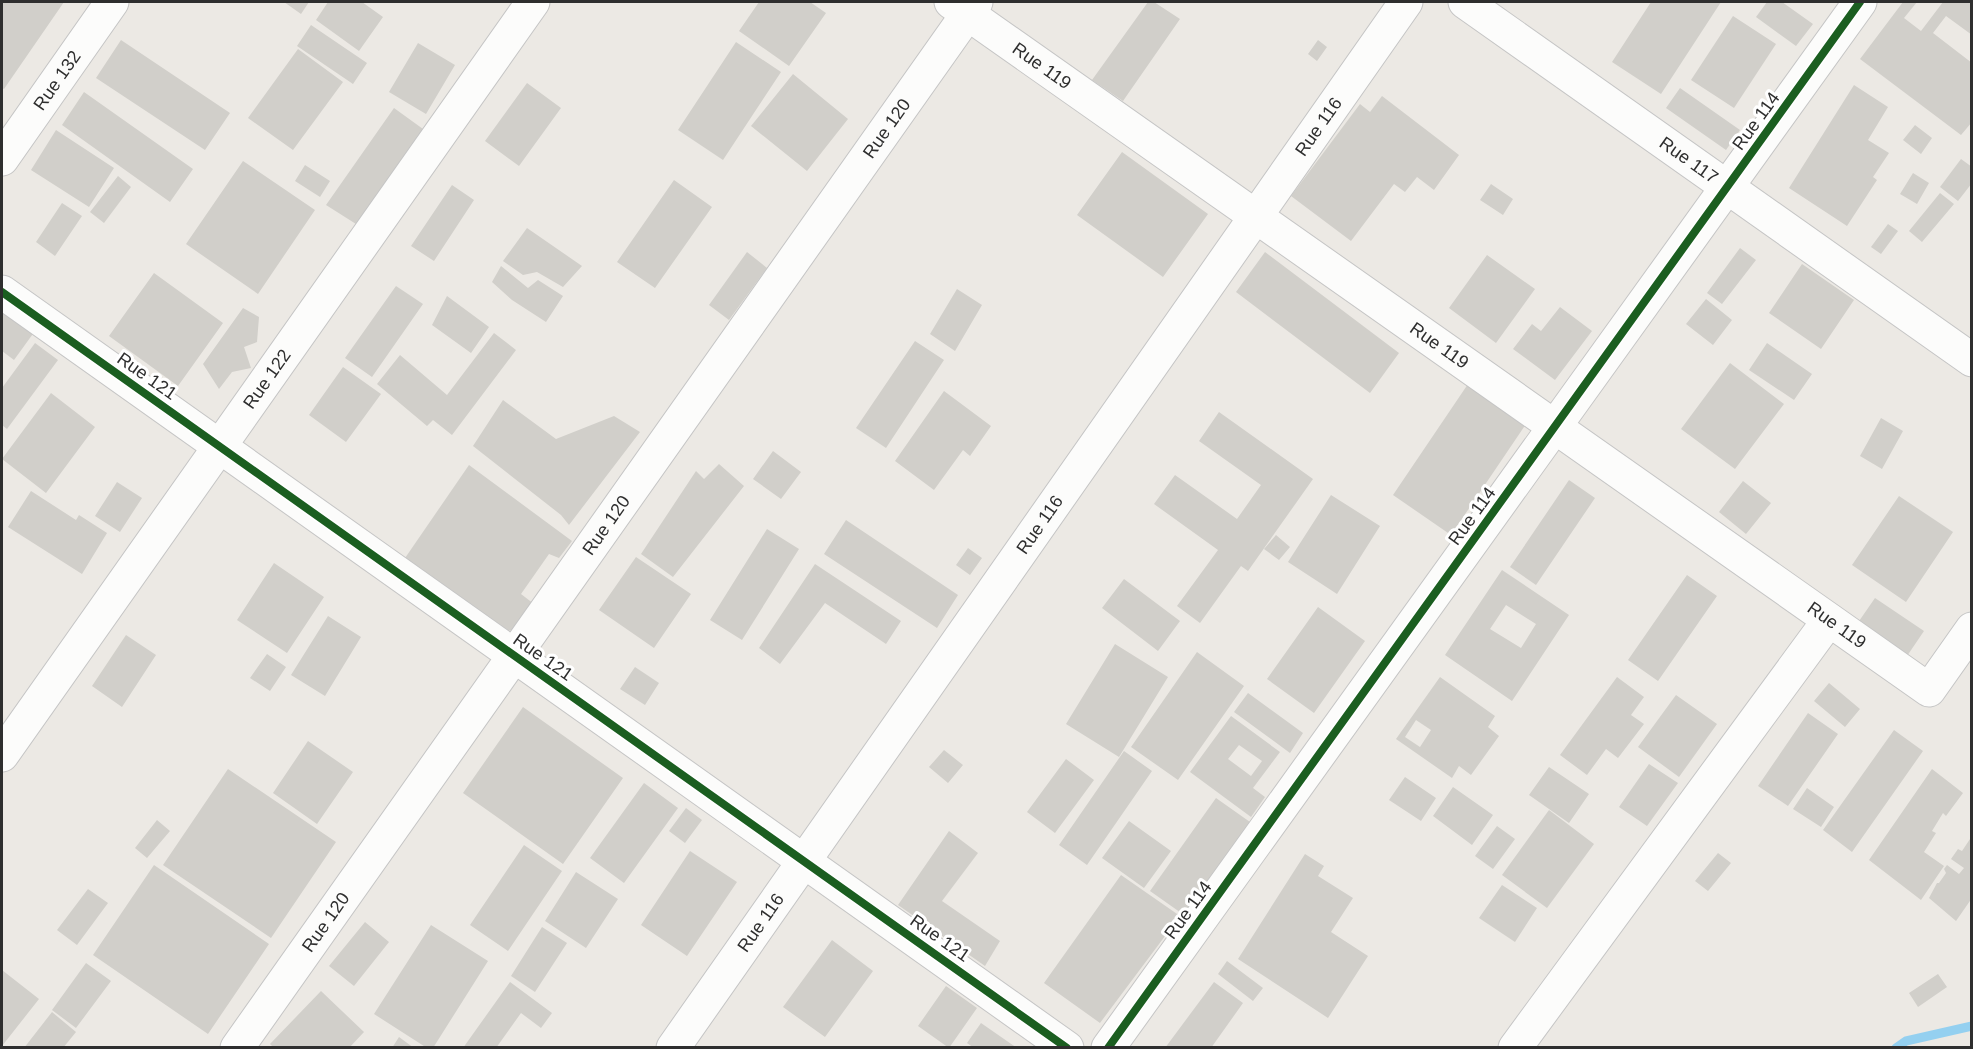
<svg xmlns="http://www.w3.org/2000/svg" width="1973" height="1049" font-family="Helvetica,sans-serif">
<rect width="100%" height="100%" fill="#ece9e4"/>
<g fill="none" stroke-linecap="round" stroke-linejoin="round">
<path stroke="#94d0f0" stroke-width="9" d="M1896 1048 1906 1041 1972 1026"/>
</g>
<path fill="#d1cfca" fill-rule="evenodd" d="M2 2H64L4 89 2 88Z
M284 2H309L301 14Z
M328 2H362L383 17 359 51 316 20Z
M759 2H810L826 13 789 66 739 31Z
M1148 2H1154L1180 19 1123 101 1092 80Z
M1651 2H1721L1661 94 1612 62Z
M1767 2H1782L1813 24 1796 46 1756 17Z
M1903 2H1917L1904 18 1921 31 1943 2H1972V35L1946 16 1933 33 1972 63V122L1961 135 1860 59Z
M1733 16 1776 44 1734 108 1691 80Z
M311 25 367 63 353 84 297 46Z
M121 40 230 113 205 150 96 78Z
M1318 40 1327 47 1317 61 1308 54Z
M736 42 781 72 723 160 678 130Z
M418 43 455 65 426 114 389 92Z
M298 49 343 82 293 150 248 118Z
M793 74 848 119 807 171 751 126Z
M527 83 561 108 519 166 485 141Z
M1854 85 1888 107 1868 140 1889 153 1873 177 1877 180 1847 226 1789 188Z
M1680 88 1740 130 1726 150 1666 108Z
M84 92 193 169 170 202 62 125Z
M1382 96 1459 155 1434 190 1417 177 1405 192 1394 184 1351 241 1291 196 1360 104 1370 112Z
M394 108 423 129 356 224 326 205Z
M1915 125 1932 138 1921 154 1903 140Z
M56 130 114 168 89 207 31 170Z
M1122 152 1208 214 1163 277 1077 215Z
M1961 159 1972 167V183L1958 201 1940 187Z
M243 161 315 210 258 294 186 244Z
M305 165 330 181 320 197 295 181Z
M1913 173 1929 183 1917 204 1900 194Z
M118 176 131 187 104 223 90 212Z
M674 180 712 207 655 288 617 262Z
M1491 184 1513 199 1503 215 1480 200Z
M452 185 474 200 434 261 411 246Z
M1940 193 1954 204 1922 242 1909 231Z
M62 203 82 216 55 256 36 242Z
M1888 224 1898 231 1881 254 1871 247Z
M527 228 582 266 563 287 537 272 523 275 503 261Z
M1740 248 1756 260 1722 304 1707 293Z
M747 252 767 268 729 320 709 305Z
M1265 252 1399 353 1370 393 1236 292Z
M1487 255 1535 289 1496 343 1449 308Z
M1802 264 1854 300 1821 349 1769 313Z
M501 266 528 288 538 280 563 296 546 322 512 300 492 282Z
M154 273 223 323 178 386 109 336Z
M396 286 423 304 372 377 345 358Z
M957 289 982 305 955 351 930 334Z
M447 296 489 327 471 353 432 325Z
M1706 299 1732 320 1713 345 1686 324Z
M2 307 35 331 14 360 2 351Z
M1560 307 1592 331 1555 380 1513 349 1532 324 1541 331Z
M243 308 259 317 257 342 244 347 251 368 232 372 219 389 203 364Z
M494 333 516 350 452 435 433 420 427 426 377 384 400 355 447 395Z
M915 341 944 360 886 448 856 428Z
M35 343 58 360 7 429 2 425V388Z
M1767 343 1812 374 1794 400 1749 370Z
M1730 363 1784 404 1735 469 1681 429Z
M343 367 381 394 346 442 309 415Z
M1468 384 1526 424 1451 535 1393 495Z
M944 391 991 426 970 456 963 450 934 490 895 461Z
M51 393 95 427 46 493 2 459Z
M503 400 556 439 614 416 640 432 569 525 561 515 473 446Z
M1219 412 1313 479 1248 571 1241 566 1200 623 1177 606 1218 550 1154 504 1175 475 1237 519 1261 485 1199 441Z
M1881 418 1903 431 1882 469 1860 456Z
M773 451 801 472 781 499 753 479Z
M719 464 744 486 673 577 641 554 696 471 704 479Z
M469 465 572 541 559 558 549 554 521 594 534 604 520 628 500 633 403 561Z
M1569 480 1595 498 1536 585 1510 567Z
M1743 481 1771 503 1746 534 1719 512Z
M117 482 142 498 120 532 95 516Z
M31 491 76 520 79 515 107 533 82 574 8 527Z
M1331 495 1380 526 1337 594 1288 562Z
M1899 496 1953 532 1906 602 1852 565Z
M846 520 958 595 937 628 824 554Z
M767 529 799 549 742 640 710 620Z
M1276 535 1290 547 1279 560 1264 549Z
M968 548 982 558 970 575 956 565Z
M636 557 691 594 654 648 599 610Z
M274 563 324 597 287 653 237 620Z
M815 564 901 621 886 644 825 603 780 664 759 648Z
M1502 570 1569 615 1512 701 1445 655ZM1506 605 1536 624 1521 648 1490 629Z
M1687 575 1717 596 1658 681 1628 660Z
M1124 579 1180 621 1158 651 1102 608Z
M1875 598 1924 631 1905 659 1857 624Z
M1318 607 1365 641 1314 713 1267 679Z
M328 616 361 637 325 696 291 675Z
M126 635 156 655 122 707 92 686Z
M1115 644 1168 677 1119 757 1066 724Z
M1197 652 1244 686 1178 780 1131 747Z
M267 654 286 667 270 691 250 678Z
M635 667 659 683 645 705 620 689Z
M1440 677 1495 716 1488 727 1499 736 1471 775 1459 766 1452 778 1396 739ZM1416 720 1431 730 1420 747 1405 737Z
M1617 677 1644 697 1631 715 1644 724 1618 758 1606 749 1587 775 1560 755Z
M1829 683 1860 709 1845 727 1814 701Z
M1248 693 1303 733 1290 753 1234 712Z
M1676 695 1717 724 1679 777 1638 747Z
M523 707 623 778 563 864 463 793Z
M1808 713 1838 734 1788 806 1758 786Z
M1231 716 1280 752 1253 788 1265 797 1251 817 1190 772ZM1239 745 1262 761 1251 776 1228 759Z
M1894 730 1923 751 1852 852 1823 830Z
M308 741 353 772 317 824 273 793Z
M944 750 963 765 948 783 929 767Z
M1124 751 1152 771 1087 865 1059 845Z
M1066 759 1094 780 1055 833 1027 812Z
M1649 764 1678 783 1647 826 1619 807Z
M1549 767 1589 794 1569 823 1529 795Z
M228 769 336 842 271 938 163 865Z
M1932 769 1963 793 1946 816 1943 813 1932 831 1936 833 1924 852 1944 866 1921 900 1869 860Z
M1405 777 1436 798 1421 821 1389 800Z
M644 783 678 808 624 883 590 858Z
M1453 787 1493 815 1472 845 1433 816Z
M1807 788 1834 807 1821 827 1793 809Z
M1216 798 1250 822 1184 915 1150 891Z
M686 808 702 820 685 843 669 831Z
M1549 810 1594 844 1547 908 1502 875Z
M157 820 170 831 147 858 135 848Z
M1129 821 1171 851 1144 888 1102 858Z
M1497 826 1515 839 1493 869 1475 856Z
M949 831 978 853 942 901 1000 941 985 966 898 905Z
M1972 836V898L1956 921 1929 898 1937 883H1939L1946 873 1944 869 1947 865 1959 874 1964 868 1951 859 1958 849 1962 851Z
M524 845 562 871 508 951 470 925Z
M690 851 737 882 687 956 641 925Z
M1718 853 1731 863 1708 891 1695 881Z
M1305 854 1324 866 1318 876 1353 898 1331 932 1368 956 1328 1018 1238 959Z
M154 865 269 944 208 1034 93 955Z
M576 872 618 899 586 948 545 921Z
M1121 875 1180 916 1100 1023 1044 983Z
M1502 885 1537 908 1515 942 1479 918Z
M88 889 108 903 77 945 57 930Z
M365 922 389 942 354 986 329 966Z
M431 925 488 961 433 1048H427L374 1014Z
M542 927 567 943 535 992 511 976Z
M832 940 873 971 825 1037 783 1007Z
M1227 961 1263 988 1253 1001 1218 974Z
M86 963 111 981 76 1028 52 1010Z
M2 970 39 999 2 1046Z
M1938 974 1947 987 1918 1007 1909 993Z
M510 982 552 1013 541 1028 521 1013 496 1048H463Z
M1214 982 1243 1003 1211 1048H1165Z
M946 986 977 1008 949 1048 918 1026Z
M321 991 364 1032 349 1048H274L270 1044Z
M52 1012 76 1032 63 1048H24Z
M981 1023 1017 1048H974L967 1043Z
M399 1037 414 1048H392Z"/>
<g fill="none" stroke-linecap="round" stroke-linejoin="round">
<g stroke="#c5c5c5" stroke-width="35">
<g id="minor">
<path id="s1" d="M951 2 1929 690 1972 629"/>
<path id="s2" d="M1465 2 1972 360"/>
<path id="s3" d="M2 159 112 2"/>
<path d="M2 292 1067 1048"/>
<path id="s4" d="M2 755 533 2"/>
<path id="s5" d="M237 1048 976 2"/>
<path id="s6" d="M673 1048 1406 2"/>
<path d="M1108 1048 1860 2"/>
<path d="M1515 1048 1829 620"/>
</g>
</g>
<use href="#minor" stroke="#fcfcfb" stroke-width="33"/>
<g stroke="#fff" stroke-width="11">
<path id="cycleway" d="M2 292 1067 1048
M1108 1048 1860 2"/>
</g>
<use href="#cycleway" stroke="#1b5e20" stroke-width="8"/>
</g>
<g text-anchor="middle" stroke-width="6" stroke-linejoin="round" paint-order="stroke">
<g font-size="18" fill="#2e2e2e" stroke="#fff">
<text dy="6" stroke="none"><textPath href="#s1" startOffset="111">Rue 119</textPath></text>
<text dy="6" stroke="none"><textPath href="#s3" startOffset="96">Rue 132</textPath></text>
<text transform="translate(1756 121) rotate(-54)" y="6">Rue 114</text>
<text dy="6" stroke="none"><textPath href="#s6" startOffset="1125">Rue 116</textPath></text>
<text dy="6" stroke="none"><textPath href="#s5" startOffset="1126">Rue 120</textPath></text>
<text dy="6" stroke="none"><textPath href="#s2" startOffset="274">Rue 117</textPath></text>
<text dy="6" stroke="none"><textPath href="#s1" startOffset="597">Rue 119</textPath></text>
<text transform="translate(147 376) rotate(35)" y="6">Rue 121</text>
<text dy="6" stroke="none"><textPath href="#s4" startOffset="460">Rue 122</textPath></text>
<text transform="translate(1472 516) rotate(-54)" y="6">Rue 114</text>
<text dy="6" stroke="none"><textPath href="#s6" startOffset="639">Rue 116</textPath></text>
<text dy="6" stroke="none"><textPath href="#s5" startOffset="640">Rue 120</textPath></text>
<text dy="6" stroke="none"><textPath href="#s1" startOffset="1083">Rue 119</textPath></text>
<text transform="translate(543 657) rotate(35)" y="6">Rue 121</text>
<text transform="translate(1188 910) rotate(-54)" y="6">Rue 114</text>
<text dy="6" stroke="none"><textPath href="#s5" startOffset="154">Rue 120</textPath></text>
<text dy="6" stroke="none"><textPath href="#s6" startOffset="153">Rue 116</textPath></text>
<text transform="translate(940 938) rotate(35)" y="6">Rue 121</text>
</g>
</g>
<rect width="1973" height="1049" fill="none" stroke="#2e2e2e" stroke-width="6"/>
</svg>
